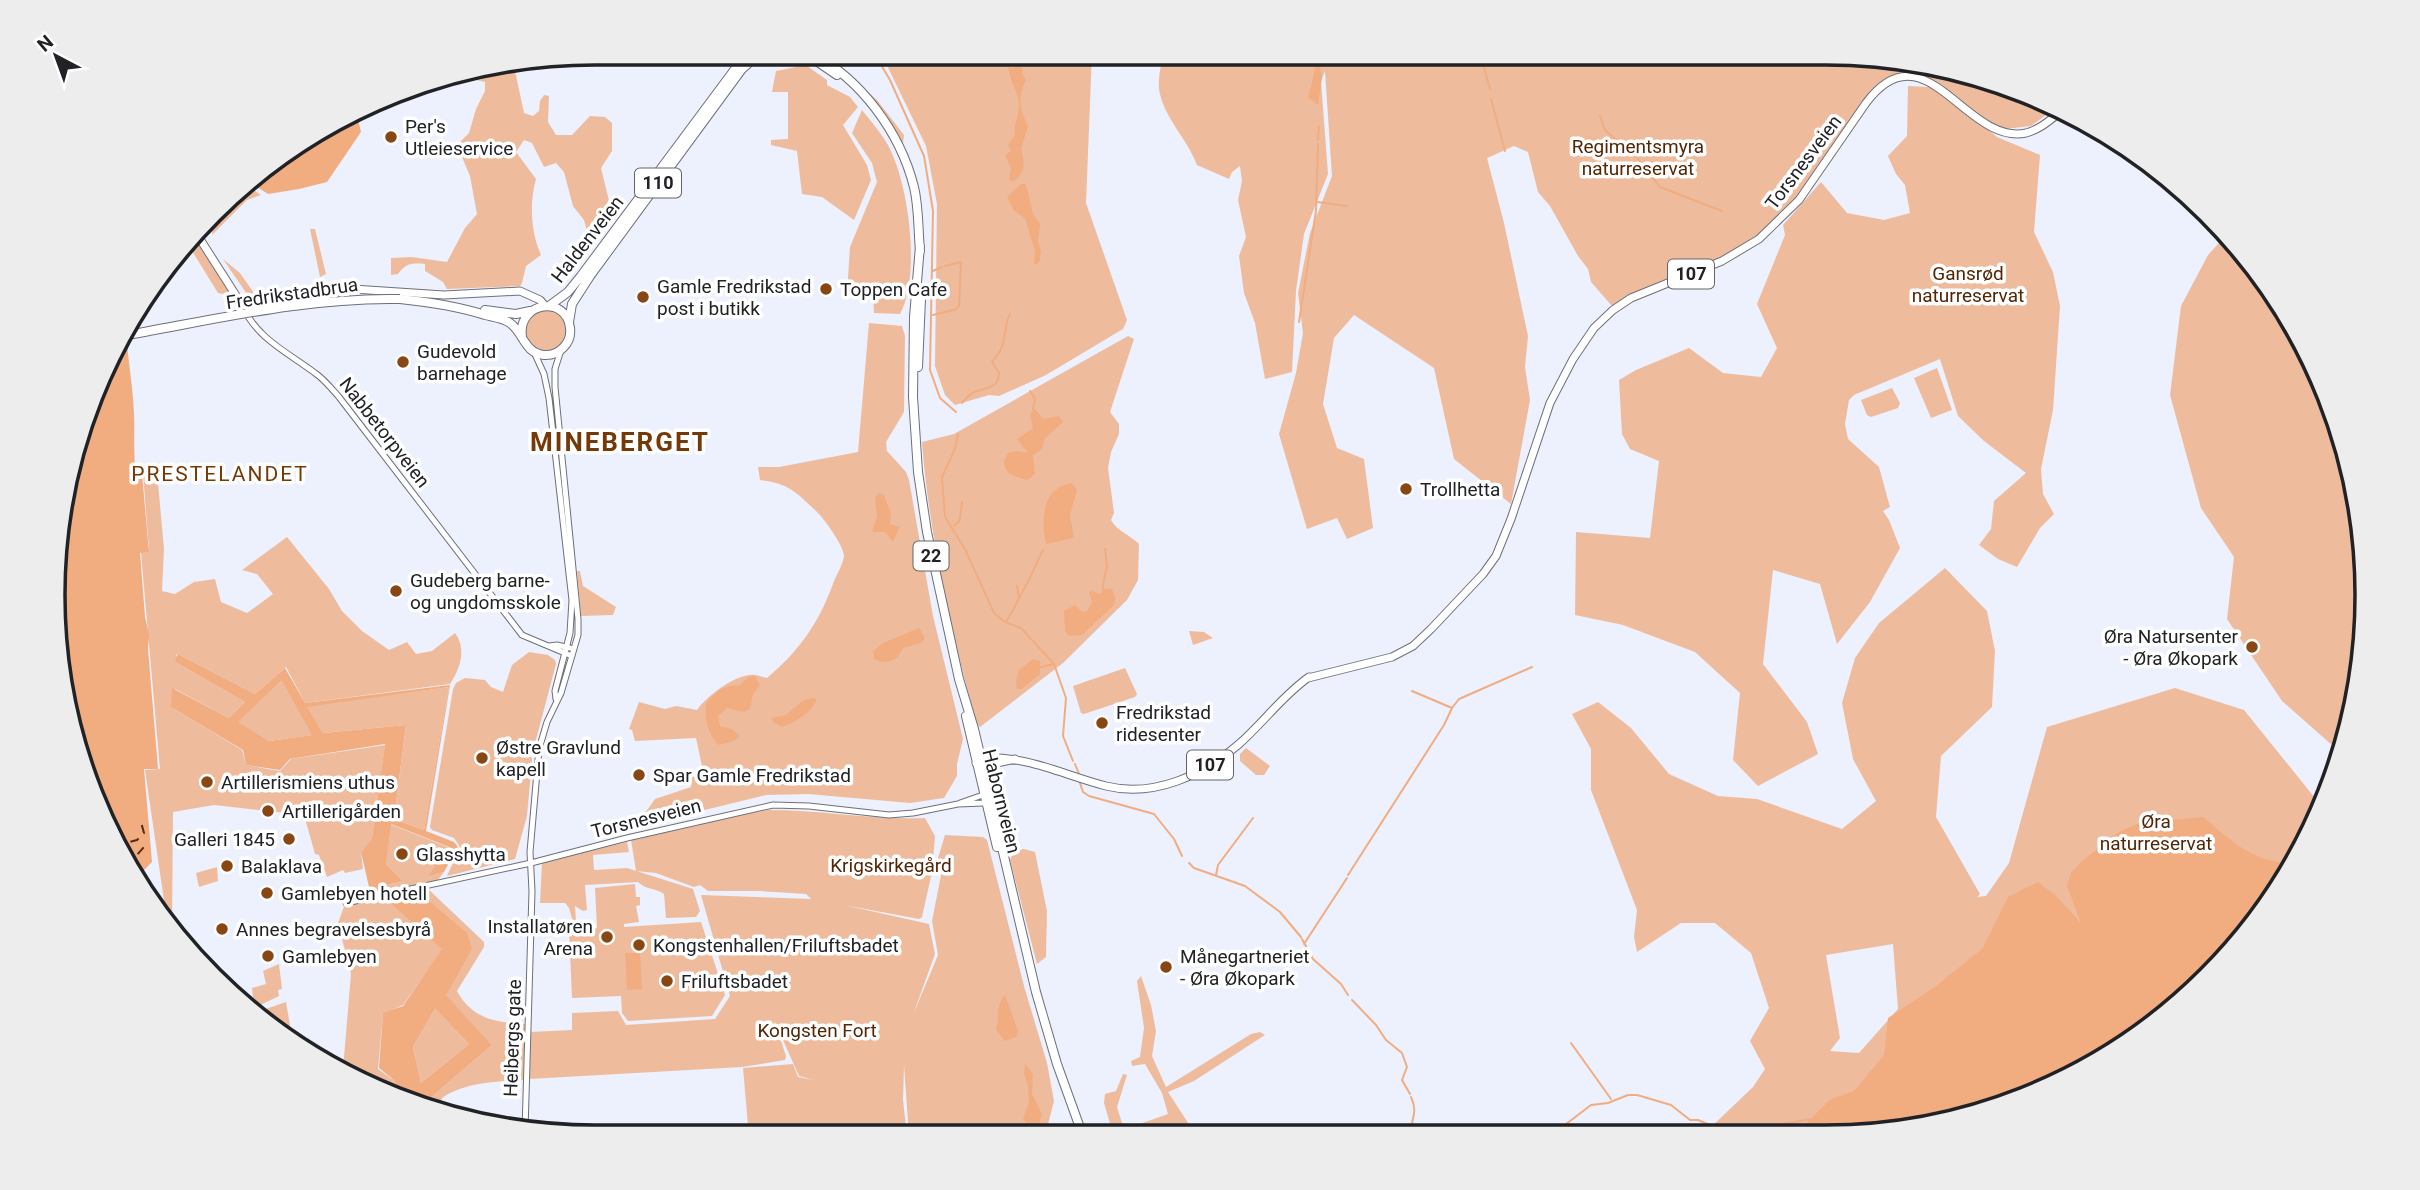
<svg xmlns="http://www.w3.org/2000/svg" width="2420" height="1190" font-family="Roboto,sans-serif">
<rect width="100%" height="100%" fill="#edf0fd"/>
<path fill="#eebc9d" fill-rule="evenodd" d="M834 53 836 54 833 59 841 63 843 69 877 100 904 135 903 143 900 142 832 61Z
M881 53H1092L1086 203 1127 320 1123 329 1046 375 999 396 989 395 955 405 945 395 935 366 937 204 926 146Z
M1161 53H1825L1931 63 2033 94 2057 107 2031 126 2005 129 1981 120 1942 85 1928 79 1899 75 1871 92 1850 120 1786 213 1747 245 1709 264 1629 296 1612 306 1591 282 1588 269 1578 256 1550 206 1538 192 1528 152 1514 146 1487 158 1504 223 1528 336 1525 367 1530 400 1511 504 1454 459 1434 368 1354 315 1334 338 1323 404 1337 448 1364 459 1373 528 1347 539 1337 518 1307 529 1279 434 1296 373 1303 333 1298 293 1310 233 1332 176 1325 71 1321 81 1328 174 1304 234 1296 291 1292 372 1265 379 1255 323 1244 293 1239 256 1246 237 1238 200 1242 181 1240 166 1232 172 1229 179 1197 165C1187 138 1163 117 1159 89 1158 78 1161 65 1163 55Z
M514 66 524 113 533 116 539 111 540 101 544 95 549 96 548 122 556 135H572L590 116 605 117 612 123V151L601 168 611 209 617 212 591 246 584 220 573 206 564 172 556 163 544 167 532 143 524 140 516 152 536 179C529 203 531 233 541 255L526 266 522 283 520 286 447 289 443 282 425 271V264C412 263 406 263 398 274L391 275V258L412 257 447 262 465 228 477 214 470 176 457 145 469 133 476 109 485 91V82L464 77V74Z
M801 66H807L827 80V85L850 97 858 107 843 125 867 165 871 180 854 220 822 197 802 194 797 151 771 145V140L788 139V92H772L776 71Z
M1929 85C1937 90 1994 133 1997 137L2040 155 2034 232 2053 272 2060 306 2053 410 2041 469 2043 494 2054 514 2040 528 2017 567 1998 559 1979 545 1991 529 1994 501 2026 473 1984 441 1958 416 1940 359 1854 395 1849 400 1845 424 1848 439 1879 467 1890 507 1883 511 1889 520 1900 548 1870 602 1837 644 1820 584 1773 570 1763 664 1807 722 1818 754 1758 786 1733 760 1740 693 1695 652 1623 625 1575 615 1576 532 1650 538 1659 461 1630 449 1622 434 1619 380 1636 370 1689 348 1723 373 1761 377 1777 348 1757 304 1785 235 1783 225 1821 182 1847 213 1884 220 1910 213 1905 185 1896 174 1888 156 1907 136 1908 86 1928 87Z
M862 110C871 121 881 133 888 145 909 184 921 275 900 314L874 313 873 294H847L850 247 877 182 872 163 852 133Z
M249 181V187L261 195 247 200 212 235 214 219Z
M310 229H315L326 274 320 277Z
M2227 234 2276 294 2326 388 2357 490 2367 595 2357 701 2341 753 2282 701 2227 619 2234 557 2201 508 2170 395 2181 306 2208 255Z
M195 239 232 296 218 293 189 246Z
M223 259 240 273 256 296 249 297Z
M543 310C596 312 548 382 527 339 521 326 531 314 543 310Z
M869 323 902 326 905 336 904 412 886 442 887 451 906 472 909 480 933 616 963 739 957 764V776L944 798 910 803 808 794 766 795 635 827 655 799 691 787 692 777 703 771 696 738 635 741 632 730 629 729 639 702 665 709 676 706 697 710C706 697 733 676 750 675 755 674 762 677 767 678 800 650 819 623 834 581 837 574 843 564 844 556 844 546 823 517 816 511 796 492 788 483 760 480L758 467H779L858 452Z
M1128 336 1134 339 1110 412 1119 424V434L1111 452 1108 468 1114 513 1111 520C1117 531 1130 535 1139 544L1138 580 1127 600 1063 663 980 727 976 723C952 632 929 536 922 442L954 434Z
M1937 368 1952 410 1931 418 1914 378Z
M1892 388 1900 403 1898 408 1871 417 1867 415 1861 400Z
M157 472 164 549 162 591 175 594 194 582 215 579 221 602 247 613 273 594 257 574 242 570 287 537 329 589 342 611 362 631 389 650 407 642 416 654 432 651 455 633C467 649 460 669 450 684L305 703 286 667 255 694 178 654 176 655 177 663 245 702 229 718 175 689 173 708 242 750 246 765 280 771 291 759 385 745 372 838 361 852 363 869 345 873 343 870 327 877 319 855 315 854 304 815 214 805 173 812 172 926 167 921 145 770 160 769 141 553 149 550 143 473Z
M1945 568 1987 611 1995 651 1992 707 1941 756 1936 817 1980 894 1977 897 1986 896 2009 863 2047 727 2175 688 2244 710 2323 808 2256 925 2156 1025 2033 1096 1896 1133H1708L1709 1129 1753 1087 1765 1069 1750 1041 1769 1008 1751 953 1715 923H1681L1637 952 1634 937 1637 910 1591 790V749L1572 714 1598 702 1631 728 1669 774 1718 796 1757 799 1842 829 1876 801 1853 759 1842 703 1855 658 1879 623ZM1893 944 1898 1009 1859 1053 1830 1051 1840 1038 1826 955Z
M577 571H580L583 586 616 607 613 615 581 616Z
M1189 631 1204 632 1213 638 1193 645Z
M529 652 548 655 555 660 556 664 533 751 530 753 532 760 527 816 515 859 447 876 460 847 454 838 432 830 430 827 453 689 456 683 465 678 485 680 491 687 503 692 512 665Z
M1125 668 1137 694 1135 697 1084 714 1081 713 1073 686Z
M282 680 313 735 269 741 237 722Z
M449 687 424 830 394 819 406 725 323 733 306 706Z
M1246 748 1270 766 1264 775H1256L1240 761V754Z
M768 810C821 810 873 820 925 818L935 836 932 872 922 917 919 919 844 905 929 924 935 954 913 1015 938 955 932 921 942 870 938 858 945 835 983 837 987 840 1024 986 1047 1063 1054 1101 1045 1136H909L904 1065 903 1100 907 1136 749 1137 743 1068 793 1064 798 1077 814 1080 799 1076 774 1020 786 1056 785 1060 742 1067 529 1079 530 1032 572 1030V1013L618 1011 626 1025 715 1019 730 996 701 895 811 899 806 894 760 891H708L700 885 694 887 656 873 636 871 631 840 733 816Z
M390 824 450 848 429 875 444 872 434 885 426 887 484 942V947L457 991C472 1019 497 1023 525 1024L523 1080C495 1082 466 1082 442 1098L440 1105 442 1113 432 1110 429 1099 492 1045 445 995 472 950 392 905 443 949 403 1005 383 1014 378 1069 395 1081 399 1100 387 1096 343 1069 351 974 338 923 345 904 377 895 372 889 403 881 386 864Z
M627 842 629 852 593 855 594 870 627 868 693 889 700 911 696 917 666 918 664 894C654 887 648 891 638 882L585 885 587 910 583 911 575 906 576 922H573L569 908 565 903H540L542 862Z
M1024 849 1035 852 1047 911 1046 957 1037 964 1010 860 1014 851Z
M217 867 218 881 199 887 196 873Z
M635 884 636 897H640V905L636 906 639 922 624 924V927L701 922 725 995 712 1016 628 1021 622 1013 621 996 572 998 569 930 597 928 595 888Z
M279 964 282 989 278 990 279 996 254 1008 252 988 266 984 263 971Z
M1141 976 1151 1005 1156 1031 1152 1056 1166 1087 1251 1034 1260 1032 1265 1035 1194 1081 1168 1092 1196 1135H1183L1178 1129 1143 1136 1113 1134 1104 1103 1105 1094 1116 1091 1123 1074 1127 1075 1117 1107 1122 1123 1134 1126 1168 1114 1162 1093 1145 1064 1132 1066 1131 1061 1140 1057 1144 1028 1137 981Z
M286 1002 292 1037 254 1013Z
M435 1009 469 1044 421 1083 413 1047Z"/>
<path fill="#f1ac80" fill-rule="evenodd" d="M1316 53H1320L1323 61 1320 69 1322 77 1318 105 1308 97C1311 91 1317 60 1316 53Z
M1017 66 1023 68 1022 73 1026 80C1017 96 1020 111 1028 126L1021 149C1025 162 1026 174 1012 182L1009 179 1011 168 1005 155 1011 151 1008 145 1015 135C1013 126 1018 117 1019 108 1020 93 1010 84 1009 70Z
M357 115 361 132 327 182 299 189 268 194 254 185 253 177 264 165Z
M1021 184H1025L1027 188 1033 214 1040 224 1038 242 1041 251 1040 261 1037 264H1034L1035 252 1025 218 1014 211 1007 197Z
M126 327C127 356 133 385 134 414 135 434 133 454 136 474H142L149 552 140 553 145 617 149 635 148 649 158 769H144L152 862 143 871 144 892 109 835 57 666 63 489 94 388Z
M1033 409 1036 410 1043 419 1059 416 1063 422 1045 438 1042 449 1033 455 1035 474 1027 480C1015 476 1005 476 1004 461L1008 453 1017 451 1028 453 1017 439 1033 428 1030 415Z
M1072 483 1077 490 1070 515 1074 538 1046 544C1041 520 1041 488 1072 483Z
M879 493 884 495 891 514 890 524 900 527 893 542 885 532H872L877 516 875 497Z
M1103 585 1105 589H1112L1115 597 1114 605 1082 635 1069 636 1065 631 1064 611 1075 605 1082 612 1087 611 1092 602 1089 593 1092 591 1101 594Z
M919 628 925 638 921 643 903 648C898 660 888 666 874 659L873 651 883 643Z
M178 654 255 694 285 668 305 703 450 685 426 831 454 842 458 847 444 872 428 876 449 847 391 824 386 864 403 881 372 889 369 887 361 852 372 838 385 744 290 759 280 770 246 765 243 750 171 707 172 688 229 718 245 702 177 663 175 659ZM281 681H282L312 735 269 741 238 722ZM449 687 424 830 394 819 406 725 323 733 307 707Z
M1033 659 1040 661V674L1022 689H1017L1016 682 1019 670Z
M755 676 760 686 753 694 750 709 744 712 727 708 718 716 720 726 732 729 740 736 734 741 719 745C708 735 704 717 706 703 714 693 726 683 739 686L748 677Z
M811 698 817 699C812 713 795 722 782 727L773 722 772 718 786 715 802 701Z
M2203 817C2233 842 2250 860 2291 864L2256 925 2156 1025 2033 1096 1896 1133H1796L1831 1099 1854 1091 1884 1055 1888 1018 1936 986 1983 948 2008 897 2038 882 2056 896 2081 923 2067 886 2071 873 2081 862 2117 833 2139 823Z
M423 896 467 933 472 950 446 995 492 1045 429 1099 432 1110 399 1100 395 1081 379 1068 383 1013 403 1006 442 949 392 905 396 901ZM435 1009 469 1044 421 1083 413 1047Z
M625 953H640L642 989 627 990Z
M1005 995 1018 1031 1016 1037 1005 1041 996 1030C1000 1017 995 1006 1005 995Z
M1025 1063 1033 1074 1032 1094 1042 1114 1035 1136H1026L1028 1126 1023 1118 1029 1103 1028 1086 1024 1074Z"/>
<g fill="none" stroke-linecap="round" stroke-linejoin="round">
<path stroke="#f1ac80" stroke-width="2" d="M874 53 890 80 924 156 933 211 930 370 940 398 956 412
M999 53 1010 69
M1480 53 1490 89
M1491 99 1505 151
M1600 116 1605 130 1639 160 1660 187 1722 211
M1318 140 1319 126
M1317 202 1347 206
M945 266 961 262 959 306 955 310
M933 271 942 267
M933 315 953 310
M1299 322 1316 211 1318 144
M1030 391 1035 399 1033 409
M962 403C966 399 970 394 974 392 986 387 998 390 999 373L992 362C1010 341 1001 334 1010 314
M958 434 955 449 942 477 945 517 965 549 994 613 1005 622 1021 628 1054 664 1066 698 1063 736 1073 761
M954 526 960 520 962 502
M1028 582 1043 550
M1103 585 1107 566 1105 549
M1017 586 1019 599
M1012 612 1027 583
M1006 622 1011 613
M1041 667 1054 664
M1412 691 1452 708
M1075 764 1079 774
M1080 783 1083 792 1089 796 1154 814 1174 839 1182 856
M1189 863 1194 868 1245 886 1280 912 1301 937
M1216 875 1218 865 1253 818
M1348 875 1444 725 1452 708 1459 699 1532 667
M1302 939 1313 959 1341 984 1348 995
M1304 944 1347 878
M1352 1000 1376 1025 1386 1040 1402 1053 1407 1067 1402 1080 1410 1094
M1571 1043 1611 1099
M1411 1097C1420 1115 1407 1123 1413 1135
M1718 1128 1731 1133
M1767 1133 1783 1124 1811 1119
M1553 1134 1591 1105 1608 1103 1628 1095H1637L1671 1105 1690 1120H1698L1717 1128"/>
<path stroke="#572b09" stroke-width="2" stroke-dasharray="9 7" stroke-linecap="butt" d="M115 846 137 840 144 833 141 822
M127 866 144 847"/>
<g stroke="#6d707a" stroke-width="7">
<path id="minor" d="M242 305C256 338 287 352 315 373 324 379 331 388 339 397L522 635 572 656
M534 352 544 374 549 398 572 600 570 633 555 691 556 699
M549 646 557 645 570 648
M960 803 983 795 987 797
M346 903 531 863 627 838 773 805 809 806 889 815 913 813 958 804 983 803 988 800
M525 1131 532 891 530 852 539 749 547 722 561 693 578 635V619L555 387V369L561 350"/>
</g>
<g stroke="#6d707a" stroke-width="9">
<path id="major" d="M198 236 242 305 353 289 444 295 520 291 540 300 545 306
M1308 678 1392 657 1413 646 1431 629 1483 574 1496 556 1511 519 1550 403 1573 359 1594 328 1613 310 1631 298 1722 261 1759 239 1799 200 1866 103C1925 24 1966 146 2026 133 2041 129 2051 119 2063 110
M1015 759 983 766 976 763 981 758C1030 756 1060 774 1106 786 1154 798 1203 775 1239 744 1264 722 1282 696 1309 677"/>
</g>
<g stroke="#6d707a" stroke-width="10">
<path id="highway" d="M797 53 815 60 837 75
M811 53C861 79 900 132 914 187 919 208 918 229 920 251
M920 246 914 317 913 397 918 472 927 532 959 679 974 729 1036 992 1057 1064 1083 1136
M400 299C429 302 457 306 485 315 493 317 503 318 510 323 524 333 524 353 544 355 559 356 572 343 570 328 567 295 517 301 522 337
M549 306 568 292 581 276 747 53
M485 310 516 314 530 311
M569 322 572 304 590 276 742 69 760 53
M918 367 921 299
M966 716 997 847"/>
</g>
<use href="#minor" stroke="#fff" stroke-width="5"/>
<use href="#major" stroke="#fff" stroke-width="7"/>
<use href="#highway" stroke="#fff" stroke-width="8"/>
<g stroke="#6d707a" stroke-width="10" stroke-linecap="butt">
<path id="highway-bridge" d="M122 336C213 320 307 297 400 299"/>
</g>
<use href="#highway-bridge" stroke="#fff" stroke-width="8"/>
</g>
<g fill="#874612" stroke="#fff" stroke-width="2.5">
<circle cx="391" cy="137" r="7"/>
<circle cx="826" cy="289" r="7"/>
<circle cx="643" cy="297" r="7"/>
<circle cx="403" cy="362" r="7"/>
<circle cx="1406" cy="489" r="7"/>
<circle cx="396" cy="591" r="7"/>
<circle cx="2252" cy="647" r="7"/>
<circle cx="1102" cy="723" r="7"/>
<circle cx="482" cy="758" r="7"/>
<circle cx="639" cy="775" r="7"/>
<circle cx="207" cy="782" r="7"/>
<circle cx="268" cy="811" r="7"/>
<circle cx="289" cy="839" r="7"/>
<circle cx="402" cy="854" r="7"/>
<circle cx="227" cy="866" r="7"/>
<circle cx="267" cy="893" r="7"/>
<circle cx="222" cy="929" r="7"/>
<circle cx="607" cy="937" r="7"/>
<circle cx="639" cy="945" r="7"/>
<circle cx="268" cy="956" r="7"/>
<circle cx="1166" cy="967" r="7"/>
<circle cx="667" cy="981" r="7"/>
</g>
<g text-anchor="middle" stroke-width="7" stroke-linejoin="round" paint-order="stroke">
<g fill="#fff" stroke="#646467" stroke-width="2">
<rect x="635" y="168.5" width="46" height="29" rx="5"/>
<rect x="1668" y="259.5" width="46" height="29" rx="5"/>
<rect x="913.5" y="541.5" width="35" height="29" rx="5"/>
<rect x="1187" y="750.5" width="46" height="29" rx="5"/>
</g>
<g font-size="18" font-weight="bold" fill="#212226">
<text x="658" y="189">110</text>
<text x="1691" y="280">107</text>
<text x="931" y="562">22</text>
<text x="1210" y="771">107</text>
</g>
<g font-size="19" fill="#212226" stroke="#fff" text-anchor="start">
<text x="405" y="133">Per's<tspan x="405" dy="22">Utleieservice</tspan></text>
<text x="657" y="293">Gamle Fredrikstad<tspan x="657" dy="22">post i butikk</tspan></text>
<text x="840" y="296">Toppen Cafe</text>
<text x="417" y="358">Gudevold<tspan x="417" dy="22">barnehage</tspan></text>
<text x="1420" y="496">Trollhetta</text>
<text x="410" y="587">Gudeberg barne-<tspan x="410" dy="22">og ungdomsskole</tspan></text>
<text x="2238" y="643" text-anchor="end">Øra Natursenter<tspan x="2238" dy="22">- Øra Økopark</tspan></text>
<text x="1116" y="719">Fredrikstad<tspan x="1116" dy="22">ridesenter</tspan></text>
<text x="496" y="754">Østre Gravlund<tspan x="496" dy="22">kapell</tspan></text>
<text x="653" y="782">Spar Gamle Fredrikstad</text>
<text x="221" y="789">Artillerismiens uthus</text>
<text x="282" y="818">Artillerigården</text>
<text x="275" y="846" text-anchor="end">Galleri 1845</text>
<text x="416" y="861">Glasshytta</text>
<text x="241" y="873">Balaklava</text>
<text x="281" y="900">Gamlebyen hotell</text>
<text x="593" y="933" text-anchor="end">Installatøren<tspan x="593" dy="22">Arena</tspan></text>
<text x="236" y="936">Annes begravelsesbyrå</text>
<text x="653" y="952">Kongstenhallen/Friluftsbadet</text>
<text x="282" y="963">Gamlebyen</text>
<text x="1180" y="963">Månegartneriet<tspan x="1180" dy="22">- Øra Økopark</tspan></text>
<text x="681" y="988">Friluftsbadet</text>
</g>
<g font-size="19" fill="#522604" stroke="#fff">
<text x="1638" y="153">Regimentsmyra<tspan x="1638" dy="22">naturreservat</tspan></text>
<text x="1968" y="280">Gansrød<tspan x="1968" dy="22">naturreservat</tspan></text>
<text x="2156" y="828">Øra<tspan x="2156" dy="22">naturreservat</tspan></text>
<text x="891" y="872">Krigskirkegård</text>
<text x="817" y="1037">Kongsten Fort</text>
</g>
<g font-size="19" fill="#212226" stroke="#fff">
<text transform="translate(1803 162) rotate(-53)" y="7">Torsnesveien</text>
<text transform="translate(587 239) rotate(-52)" y="7">Haldenveien</text>
<text transform="translate(292 293) rotate(-8)" y="7">Fredrikstadbrua</text>
<text transform="translate(385 432) rotate(52)" y="7">Nabbetorpveien</text>
<text transform="translate(1002 801) rotate(76)" y="7">Habornveien</text>
<text transform="translate(646 818) rotate(-14)" y="7">Torsnesveien</text>
<text transform="translate(512 1038) rotate(-88)" y="7">Heibergs gate</text>
</g>
<g font-size="21" letter-spacing="2" fill="#743907" stroke="#fff">
<text x="220" y="481">PRESTELANDET</text>
</g>
<g font-size="26" font-weight="bold" letter-spacing="2" fill="#743907" stroke="#fff">
<text x="620" y="451">MINEBERGET</text>
</g>
</g>
<path d="M0 0H2420V1190H0ZM595 65H1825A530 530 0 0 1 2355 595V595A530 530 0 0 1 1825 1125H595A530 530 0 0 1 65 595V595A530 530 0 0 1 595 65Z" fill="#ededee" fill-rule="evenodd"/>
<path fill="none" stroke="#212226" stroke-width="3.5" d="M595 65H1825A530 530 0 0 1 2355 595V595A530 530 0 0 1 1825 1125H595A530 530 0 0 1 65 595V595A530 530 0 0 1 595 65Z"/>
<g transform="translate(56 56) rotate(319)" stroke="#ffffff" stroke-width="5" paint-order="stroke">
<path d="M0-5L12 26L0 18L-12 26Z" fill="#212226"/>
<text y="-10" font-size="19" font-weight="bold" text-anchor="middle" fill="#212226">N</text>
</g>
</svg>
